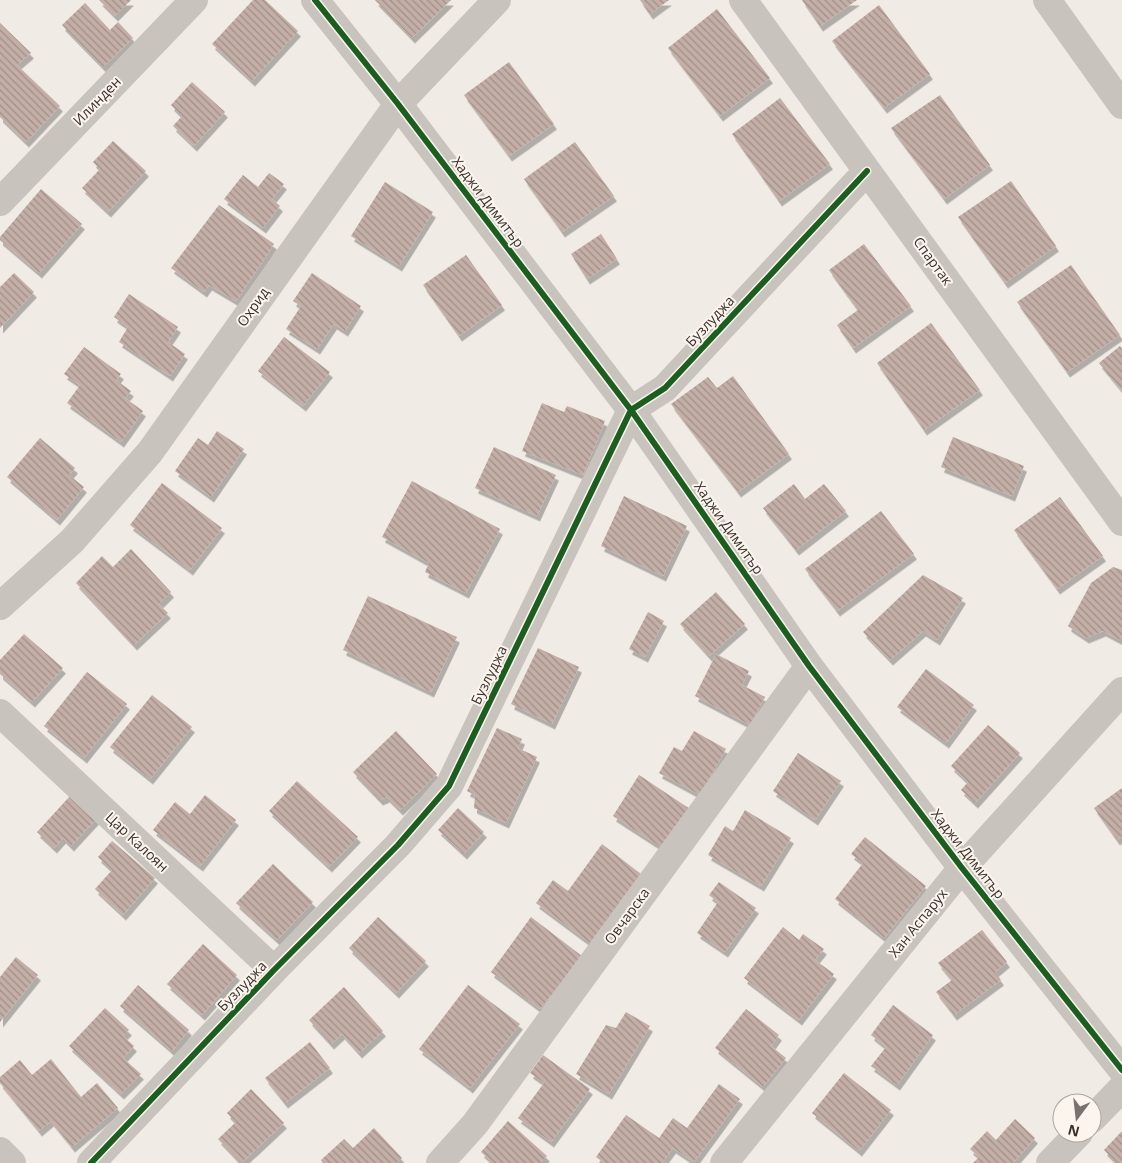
<svg xmlns="http://www.w3.org/2000/svg" width="1122" height="1163" font-family="'Open Sans',sans-serif">
<defs>
<pattern id="building-back-hatch" width="6" height="6" patternUnits="userSpaceOnUse" patternTransform="scale(1.25)"><rect width="6" height="6" fill="#c3afa7"/><path d="M-1 5l2 2M0 0l6 6M5-1l2 2" fill="none" stroke="#a08f88"/></pattern>
<filter id="shadow"><feDropShadow dx="3" dy="5.5" stdDeviation="0" flood-color="#0004"/></filter>
</defs>
<rect width="100%" height="100%" fill="#f0ebe5"/>
<path fill="url(#building-back-hatch)" filter="url(#shadow)" d="M99 0H131L115 16Z
M253 0H265L298 31 252 81 212 44Z
M375 0H451L412 38Z
M640 0H669L650 14Z
M802 0H857L820 26Z
M85 3 110 30 118 22 133 38 103 67 62 25Z
M879 5 930 74 884 108 832 41Z
M717 9 770 78 720 116 668 48Z
M0 23 31 53 17 65 60 106 26 142 0 117Z
M509 62 554 124 509 156 464 95Z
M192 82 225 112 194 146 173 126 182 116 171 105Z
M940 95 990 165 944 199 891 128Z
M780 98 830 164 779 201 732 134Z
M113 141 146 171 108 212 82 188 100 169 93 162Z
M575 142 614 196 562 232 524 179Z
M269 173 284 184 272 199 280 206 263 228 224 199 243 175 258 187Z
M1011 181 1056 246 1005 283 958 217Z
M385 182 433 212 399 266 351 236Z
M41 189 82 224 39 273 0 240V237Z
M219 205 274 244 236 301 209 285 204 292 171 268Z
M601 234 617 259 587 279 571 254Z
M864 244 911 306 853 348 837 325 858 310 829 270Z
M466 255 502 305 459 336 423 285Z
M1071 265 1120 335 1067 372 1017 302Z
M14 273 34 292 0 328V287Z
M312 273 361 306 345 331 334 324 317 349 286 329 301 306 293 301Z
M129 294 178 327 168 342 185 354 170 376 119 342 128 327 114 317Z
M931 323 980 390 924 430 877 363Z
M284 337 330 372 303 406 258 371Z
M1120 346 1122 349V391L1099 363Z
M84 347 121 374 116 380 131 391 125 398 143 411 121 442 67 403 80 385 64 374Z
M733 376 789 454 738 492 671 404 708 377 717 388Z
M542 403 564 412 567 406 605 421 583 475 522 451Z
M217 431 244 449 211 497 175 471 198 438 208 445Z
M953 437 1024 466 1012 496 941 467Z
M40 438 75 468 69 475 84 487 57 520 7 477Z
M494 447 556 475 537 516 475 488Z
M412 481 500 529 466 593 425 572 429 563 382 537Z
M162 483 222 528 190 570 130 525Z
M794 484 805 499 824 484 846 511 796 550 763 508Z
M624 496 687 526 663 576 601 546Z
M1060 497 1103 556 1057 589 1014 530Z
M881 511 914 554 837 611 805 569Z
M131 549 171 592 159 604 168 613 134 645 76 583 102 556 113 567Z
M1113 567 1122 570V641L1103 631 1086 638 1068 626 1091 583Z
M923 575 963 598 937 640 923 631 890 660 863 632Z
M716 592 745 624 709 656 680 624Z
M368 596 457 637 431 692 343 650Z
M648 612 664 621 645 657 629 649Z
M24 634 63 668 32 702 0 674V660Z
M538 648 579 667 552 724 511 704Z
M716 654 749 671 742 685 765 697 750 725 695 696Z
M926 669 974 705 946 743 897 707Z
M87 672 127 704 84 758 44 726Z
M152 695 192 727 150 779 110 747Z
M988 725 1020 753 975 803 961 790 968 782 951 766Z
M497 728 522 739 518 748 537 757 506 823 474 808 475 795 467 791Z
M396 731 437 774 400 810 387 797 380 800 353 772Z
M694 731 726 749 700 795 659 773 674 747 682 751Z
M798 753 841 781 815 820 773 791Z
M639 775 693 811 667 851 613 816Z
M297 781 358 837 329 867 269 811Z
M1122 788V836L1117 840 1094 808Z
M205 795 236 820 200 866 153 830 175 802 190 814Z
M70 796 96 819 71 846 63 838 54 848 37 832Z
M458 808 484 832 464 854 438 830Z
M745 810 791 838 761 886 708 855 725 826 733 831Z
M865 837 926 886 884 938 835 899 863 863 851 854Z
M112 841 155 878 123 915 95 889 112 870 98 857Z
M602 844 641 874 590 943 536 903 553 880 568 891Z
M273 864 313 902 277 940 236 903Z
M719 882 756 908 725 952 697 933 718 902 709 895Z
M378 917 426 961 396 993 349 948Z
M531 917 582 956 540 1009 491 972Z
M783 927 799 940 803 934 824 949 815 960 834 974 799 1020 744 978Z
M982 930 1007 962 995 972 1001 980 954 1015 936 992 952 980 938 963Z
M203 944 237 975 202 1015 167 984Z
M16 957 38 975 0 1022V977Z
M138 985 189 1030 172 1051 120 1006Z
M468 985 520 1024 470 1088 419 1049Z
M344 987 383 1031 359 1053 342 1034 331 1044 309 1020Z
M893 1005 933 1035 897 1085 871 1066 886 1047 871 1035Z
M105 1008 129 1030 123 1036 134 1046 123 1058 141 1074 121 1094 69 1046Z
M746 1009 779 1035 771 1046 786 1058 763 1087 715 1048Z
M626 1012 650 1026 609 1094 576 1074 606 1025 616 1028Z
M310 1042 330 1068 285 1103 265 1078Z
M543 1055 590 1089 551 1142 518 1118 544 1083 530 1073Z
M51 1059 81 1097 97 1083 118 1108 72 1147 51 1121 39 1131 0 1083V1077L20 1060 32 1075Z
M844 1073 891 1110 859 1151 812 1113Z
M719 1084 740 1099 694 1162 673 1148 662 1163H604L596 1157 626 1115 659 1138 673 1118 687 1128Z
M251 1089 284 1123 241 1163 218 1139 236 1122 227 1113Z
M1015 1119 1035 1138 1013 1163H973L979 1157 970 1149 987 1131 996 1140Z
M508 1121 547 1156 540 1163H493L481 1152Z
M374 1128 402 1158 397 1163H323L321 1160 344 1139 353 1148Z
M1122 1131V1163H1117L1104 1150Z"/>
<g fill="none" stroke-linecap="round" stroke-linejoin="round">
<path stroke="#c9c3be" stroke-width="28" d="M315 0 398 104 631 410 809 666 962 868 1122 1070
M743 0 1122 522
M1047 0 1122 105
M0 202 194 0
M0 606 72 541 150 452 398 104 497 0
M0 713 274 970
M1092 1119 1122 1088
M0 1151 12 1163
M91 1163 274 970 398 845 449 786 631 410 665 388 867 171
M440 1163 475 1124 809 666
M724 1163 962 868 1122 691
M1050 1163 1079 1133"/>
<g stroke="#fbf5ee" stroke-width="9">
<path id="cycleway" d="M315 0 398 104 631 410 809 666 962 868 1122 1070
M91 1163 274 970 398 845 449 786 631 410 665 388 867 171"/>
</g>
<use href="#cycleway" stroke="#1b5e20" stroke-width="6"/>
</g>
<g text-anchor="middle" stroke-width="4" stroke-linejoin="round" paint-order="stroke">
<g font-size="14" fill="#3b302b" stroke="#fbf5ee">
<text transform="translate(97 101) rotate(-46)" y="5">Илинден</text>
<text transform="translate(488 202) rotate(53)" y="5">Хаджи Димитър</text>
<text transform="translate(933 261) rotate(54)" y="5">Спартак</text>
<text transform="translate(253 307) rotate(-55)" y="5">Охрид</text>
<text transform="translate(710 321) rotate(-47)" y="5">Бузлуджа</text>
<text transform="translate(729 528) rotate(55)" y="5">Хаджи Димитър</text>
<text transform="translate(489 675) rotate(-64)" y="5">Бузлуджа</text>
<text transform="translate(137 842) rotate(43)" y="5">Цар Калоян</text>
<text transform="translate(968 854) rotate(52)" y="5">Хаджи Димитър</text>
<text transform="translate(627 916) rotate(-54)" y="5">Овчарска</text>
<text transform="translate(918 923) rotate(-51)" y="5">Хан Аспарух</text>
<text transform="translate(242 986) rotate(-46)" y="5">Бузлуджа</text>
</g>
</g>
<g transform="translate(1077 1118) rotate(195)"><circle r="24" fill="#fbf5ee" stroke="#aea6a0"/>
<path d="M0-4L9 19L0 12L-9 19Z" fill="#7a716c"/>
<text y="-8" font-size="14" font-weight="bold" text-anchor="middle" fill="#3b302b">N</text>
</g>
</svg>
